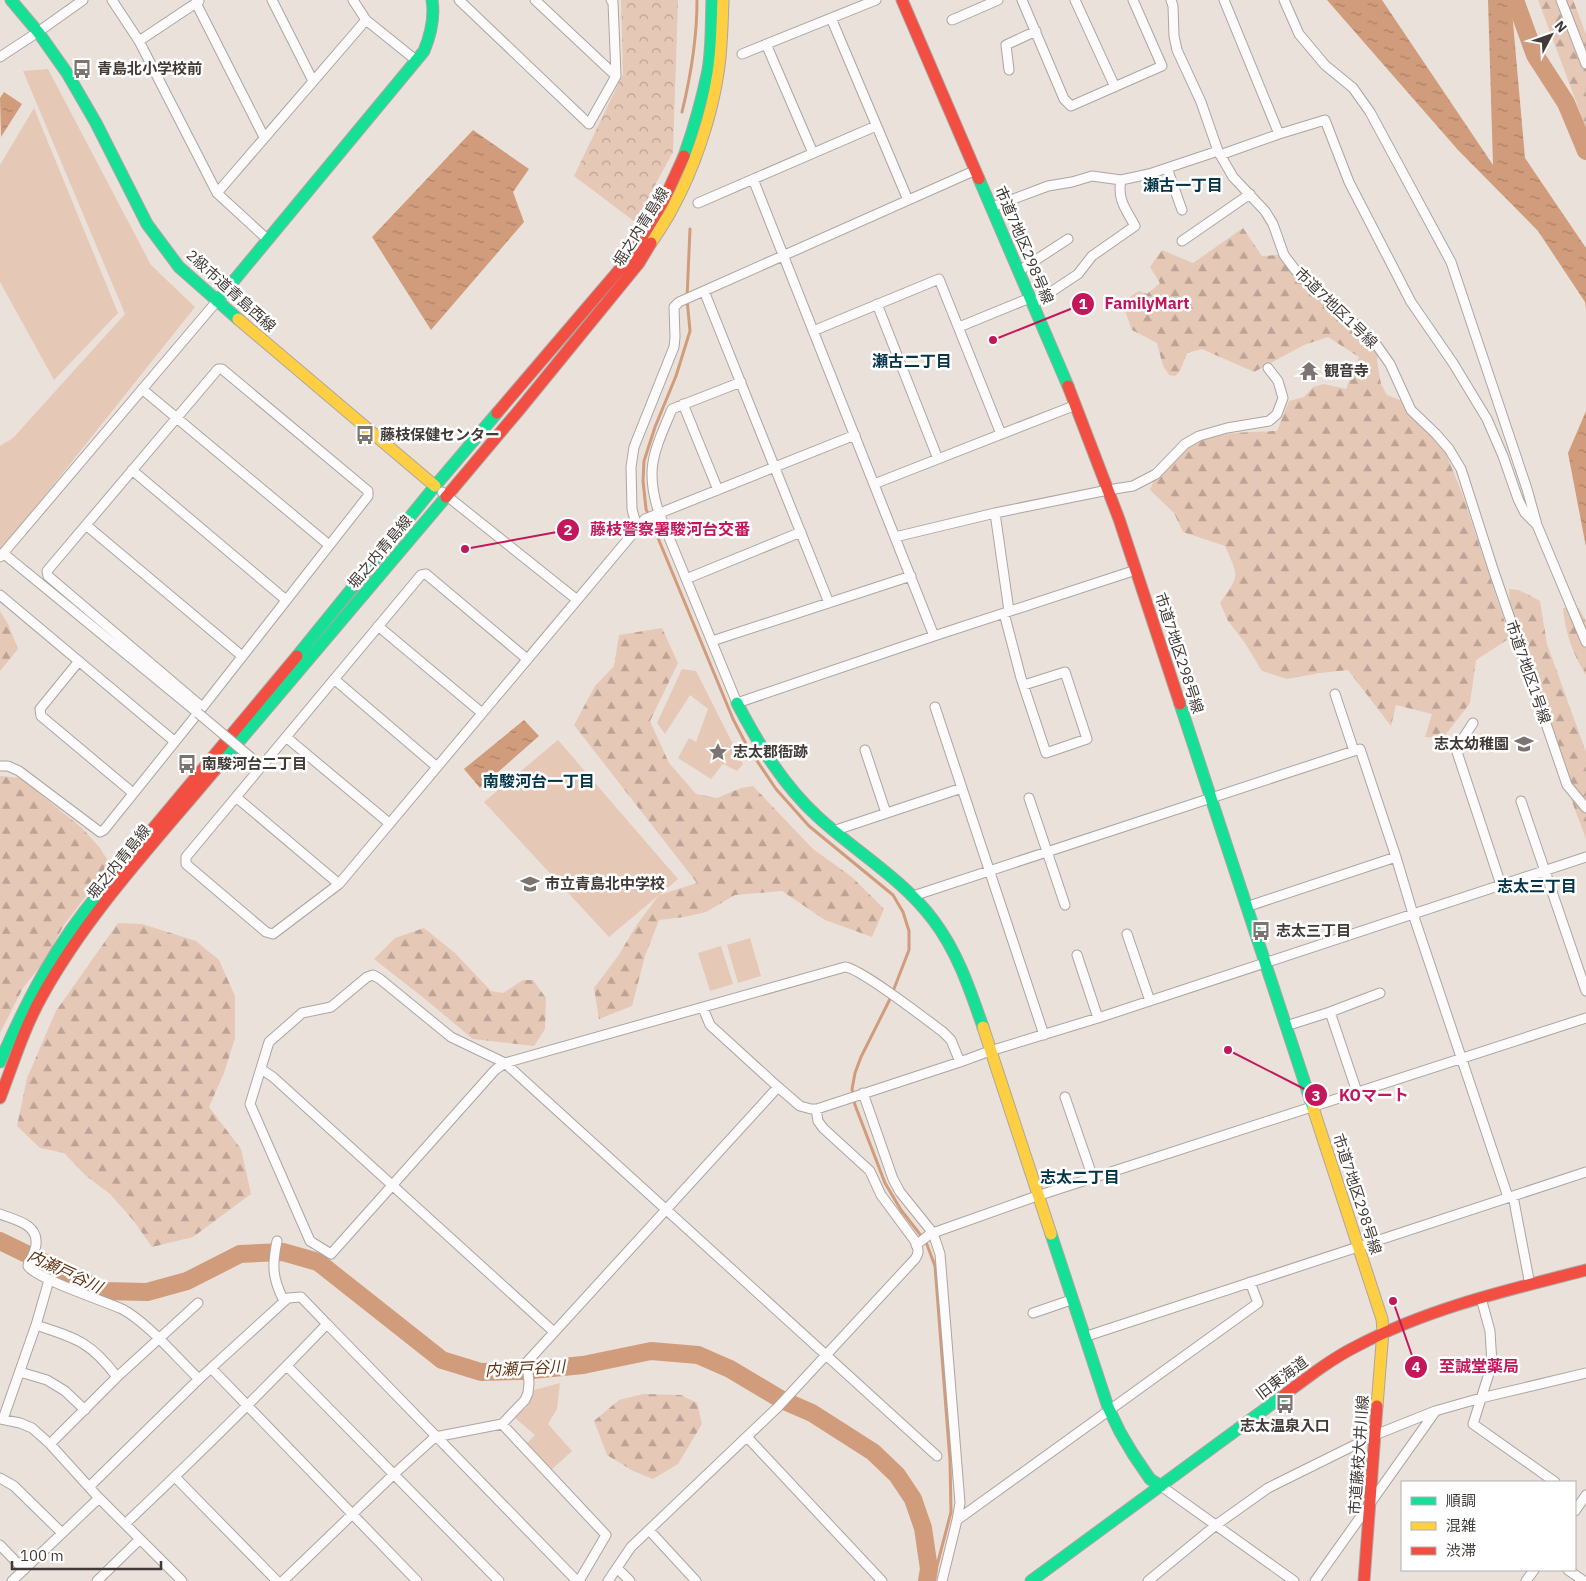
<svg xmlns="http://www.w3.org/2000/svg" width="1586" height="1581" font-family="'IBM Plex Sans','Noto Sans JP',sans-serif">
<defs>
<pattern id="forest-firs" width="22" height="20" patternUnits="userSpaceOnUse" patternTransform="scale(1.25)"><rect width="22" height="20" fill="#e6c8b6"/><path d="M5 1l3.5 6h-7zM16 11l3.5 6h-7z" fill="#bca395"/></pattern>
<pattern id="park-crowns" width="20" height="18" patternUnits="userSpaceOnUse" patternTransform="scale(1.25)"><rect width="20" height="18" fill="#e6c8b6"/><path d="M2 6a3 3 0 1 1 6 0M12 15a3 3 0 1 1 6 0" fill="none" stroke="#bca395"/></pattern>
<pattern id="water-ripples" width="26" height="14" patternUnits="userSpaceOnUse" patternTransform="scale(1.25)"><rect width="26" height="14" fill="#d09c7c"/><path d="M2 4q2-2 4 0t4 0M15 11q2-2 4 0t4 0" fill="none" stroke="#aa8066"/></pattern>
</defs>
<rect width="100%" height="100%" fill="#ebe1db"/>
<path fill="#e6c8b6" d="M48 69 151 265 195 307 0 552V446L13 438 125 314 23 71Z
M34 108 118 313 54 380 0 282V165Z
M682 669 696 671 743 764 737 771 723 764 711 779 678 758 689 738 696 742 708 709 690 695 665 734 657 723Z
M558 740 678 879 609 937 484 802Z
M750 938 761 976 738 983 727 945Z
M721 946 733 984 710 991 698 953Z
M560 1383 557 1409 548 1424 572 1451 549 1472 525 1445 535 1435 514 1417 526 1408 534 1390Z"/>
<path fill="url(#forest-firs)" d="M1538 0H1573L1586 34V128Z
M1243 228 1262 256 1278 255 1378 352 1377 361 1381 384 1387 395 1402 401 1410 412 1444 449 1462 493 1510 638 1476 660 1470 703 1443 738 1425 737 1432 714 1396 705 1391 726 1348 670 1320 673 1287 679 1262 671 1245 643 1228 621 1220 603C1240 574 1239 578 1225 546L1183 532 1174 513 1150 490 1153 482C1163 472 1182 451 1193 445 1218 431 1250 432 1277 431L1289 401 1304 397 1313 387 1324 384 1346 389 1359 357 1328 337 1304 345 1254 372 1202 349 1187 353 1180 371 1175 376 1169 375 1163 366 1157 343 1132 330 1124 308 1132 295 1139 291 1147 294 1160 283 1150 267 1162 250 1193 263Z
M1509 589 1519 590 1540 601 1547 644 1586 752V839L1512 641Z
M1563 608H1579L1586 622V675C1572 652 1566 635 1563 608Z
M0 611 8 624 18 649 0 671Z
M662 628 678 663 650 721 669 763 696 794 717 798 741 788 753 786 813 849 852 877 884 909 872 937 825 920 782 891 735 895 706 912 684 917 659 920 645 956 632 1006 599 1019 594 988 618 956 638 923 659 895 697 883 574 725 595 686 614 666 619 635Z
M0 776 20 778 82 828 100 848 110 864 64 925 43 963 23 988 0 1033Z
M118 923 142 924 196 941 219 960 235 996V1038L224 1073 209 1107 241 1149 251 1194 193 1237 152 1247 133 1220 110 1194 85 1175 64 1153 40 1148 17 1126 27 1078 56 1011Z
M424 928 456 954 491 991 503 993 523 980H533L546 998 545 1029 534 1046 473 1039 425 999 374 959 395 938Z
M643 1394 681 1395 697 1403 702 1424 678 1464 653 1479 633 1471 607 1455 594 1421 619 1400Z"/>
<path fill="url(#park-crowns)" d="M621 0H678L673 152 635 222 574 176 623 74Z"/>
<path fill="url(#water-ripples)" d="M1327 0H1382L1493 165 1488 0H1511L1525 158 1586 248V310L1585 302 1538 231 1458 150Z
M4 92 22 104 1 137 0 98Z
M473 130 529 169 513 192 524 222 431 330 372 237Z
M1586 411V547L1568 453Z
M524 720 539 736 480 788 464 769Z"/>
<g fill="none" stroke-linecap="round" stroke-linejoin="round">
<path stroke="#d09c7c" stroke-width="3" d="M682 112C691 75 697 38 697 0
M690 229 687 299 690 331 676 376 655 427 644 461 643 481 646 509 733 719 747 746 776 789 809 826 893 895 903 912 909 931V950L890 999 861 1057 855 1073 852 1089 855 1105 885 1183 901 1210 926 1242 935 1266 950 1461 951 1512 933 1581"/>
<path stroke="#d09c7c" stroke-width="18" d="M1515 0 1535 55 1566 103 1586 151
M0 1241 103 1291 147 1292 187 1281 240 1254 283 1252 318 1262 442 1360 481 1372 522 1371 583 1365 651 1351 698 1355 730 1369 782 1400 812 1413 873 1452 897 1475 913 1499 923 1528 929 1569 927 1581"/>
<g stroke="#aca5a1" stroke-width="11">
<path id="street" d="M112 0 139 41 217 193 267 239
M272 0 313 81
M353 0 366 20 417 61
M459 0 589 124 616 76 613 2 611 0
M535 0 616 76
M1022 0 1064 99 1071 106 1162 66 1133 0
M1075 0 1115 87
M1171 0 1173 6 1174 36 1177 50 1201 102 1218 151 1233 177 1265 211 1273 224 1284 255 1296 271 1373 340 1390 364 1411 410 1436 434 1449 449 1461 469 1493 569 1567 785 1586 808
M1224 0 1279 134
M1284 0 1299 34 1325 65 1353 88 1370 112 1451 262 1527 489 1537 525 1586 642
M1561 0 1586 64
M196 3 264 137
M831 18 908 200
M952 20 998 0
M139 41 199 1
M766 44 813 153
M742 54 876 0
M0 57 38 32 83 0
M1009 70 1006 45 1036 31
M1220 155 1279 134 1325 120 1349 182 1411 302 1453 363 1487 419 1503 456 1518 499 1525 513 1535 523
M1167 168 1182 210
M753 179 934 636
M217 193 366 20
M698 203 876 126
M992 207 1048 186 1072 182 1092 176 1121 180 1149 174 1218 151
M1182 241 1250 194
M1019 271 1068 239
M704 291 829 603
M877 304 938 459
M1033 304 1078 274 1092 256 1135 226C1126 209 1117 200 1121 180
M959 327 1030 298
M813 331 939 279 1001 434
M741 382 672 409C655 450 644 468 659 513L737 703 934 636 1136 570
M142 389 329 545
M683 404 718 490
M132 470 286 600
M874 484 1076 405
M442 492 576 599
M995 513 1009 611
M86 525 242 656
M637 528 632 509 631 467 634 447 674 347 675 337 674 307 679 302 976 170
M895 537 995 513 1108 490 1133 486 1156 474 1185 444 1199 436 1227 428 1269 421 1277 414 1283 398 1278 381 1268 368
M3 553 198 713
M0 557 217 301
M686 579 801 532
M0 595 174 741
M1004 613 1021 678 1046 753 1087 739 1065 672 1024 685
M378 626 482 713
M712 641 911 576
M527 659 426 574 421 575 186 857V864L266 932 273 934 339 884 645 519 855 435
M79 661 40 709 41 716 133 793
M334 679 437 767
M1335 694 1354 751
M935 707 1044 1035
M1473 723 1456 749 1501 885
M286 737 389 823
M865 750 886 813
M0 766H8L19 771 100 832 104 830 198 713 368 496V491L222 369H218L47 571 48 576 202 707
M236 797 339 884
M1029 798 1065 905
M1521 801 1586 991
M833 831 962 788
M913 896 1360 749 1396 857 1413 914 1508 1197
M1246 907 1396 857
M1127 934 1150 1001
M1077 955 1098 1018
M703 1008 710 1025 778 1087 800 1106 811 1109H817L960 1062 990 1051 1098 1018 1586 857
M1330 1012 1357 1092
M1286 1026 1330 1012 1380 993
M261 1069 273 1077 554 1332
M863 1093 893 1179 900 1192 933 1233 940 1254 960 1503 957 1520 942 1581
M1065 1097 1093 1178
M1513 1196 1530 1285
M0 1214C15 1220 38 1224 36 1244 36 1251 30 1260 28 1266 35 1278 104 1301 122 1309 147 1322 178 1359 199 1379
M277 1241C272 1265 272 1278 284 1301
M916 1245 930 1234 1037 1196 1586 1018
M1481 1298 1490 1331 1492 1364 1473 1424 1555 1482
M1033 1313 1071 1300
M36 1325C76 1338 91 1342 117 1377
M1084 1337 1586 1172
M287 1366 499 1581
M211 1368 417 1581
M20 1372 47 1380 65 1391 85 1410
M0 1419 20 1423 32 1428 50 1444 99 1498 182 1581
M3 1419 36 1325 49 1280
M502 1424 606 1535 579 1581
M747 1437 882 1581
M50 1444 117 1377 198 1303
M937 1456 505 1063 451 1037 380 979 373 975 367 977 331 1007 302 1013 269 1042 250 1104 310 1241 331 1254 495 1070 505 1063 845 967C860 968 927 1020 943 1032L951 1040 960 1062
M175 1477 277 1581
M0 1478 14 1486 62 1533
M90 1486 199 1379 288 1298 301 1297 327 1324
M1161 1486 1294 1581
M1575 1511 1586 1495
M957 1520 1258 1303 1250 1282
M125 1524C194 1459 261 1393 327 1324L577 1581
M649 1530 696 1581
M0 1545 24 1570
M617 1568 630 1581
M1568 1570 1584 1581
M12 1581 99 1498
M97 1581 140 1539
M283 1581 393 1475 435 1437 502 1424 525 1400 528 1393 529 1383 527 1362 778 1087
M608 1581 631 1547 778 1407 915 1259C920 1252 918 1249 915 1241L881 1195 870 1171 823 1128 818 1121 816 1109
M1148 1581 1216 1525 1268 1488 1375 1435 1435 1411 1481 1398 1586 1373
M1315 1581 1435 1412
M1526 1581 1534 1570"/>
</g>
<g stroke="#aca5a1" stroke-width="13">
<path id="fast" d="M11 0 38 32 67 73 96 123 147 224 179 267 238 319
M684 156C694 128 702 99 708 70 712 47 711 23 712 0
M979 179 1068 386
M217 301 424 51C431 34 435 18 432 0
M297 656 435 486 497 413
M737 703C759 745 783 785 818 817 856 852 903 879 934 921 958 953 970 990 983 1027
M1180 704 1313 1108
M215 770 446 497
M0 1062C27 1000 56 944 100 892
M1051 1234 1108 1407 1120 1432 1133 1454 1150 1479 1161 1486
M1031 1581 1284 1395"/>
</g>
<g stroke="#aca5a1" stroke-width="13">
<path id="slow" d="M651 243C659 231 667 219 673 207 694 169 712 115 718 73 722 49 722 24 723 0
M238 319 435 486
M983 1027 1051 1234
M1313 1108 1382 1319 1383 1331 1377 1406"/>
</g>
<g stroke="#aca5a1" stroke-width="13">
<path id="jam" d="M902 0 979 179
M1068 386 1119 519 1180 704
M497 413 631 256 663 202 684 156
M446 497 520 409 639 263 651 243
M100 892 297 656
M0 1098C13 1064 24 1028 42 996 88 913 154 843 215 770
M1284 1395C1308 1377 1331 1359 1357 1346 1429 1308 1508 1290 1586 1270
M1364 1581 1377 1406"/>
</g>
<use href="#street" stroke="#fcfafa" stroke-width="9"/>
<use href="#fast" stroke="#16e098" stroke-width="11"/>
<use href="#slow" stroke="#ffcf43" stroke-width="11"/>
<use href="#jam" stroke="#f24e42" stroke-width="11"/>
<g stroke="#aca5a1" stroke-width="11" stroke-linecap="butt">
<path id="street-bridge" d="M198 713 261 766"/>
</g>
<use href="#street-bridge" stroke="#fcfafa" stroke-width="9"/>
</g>
<defs>
<g id="bus-bare" transform="scale(1.5)"><path d="M-5-6H5V4H4V6H2V4H-2V6H-4V4H-5ZM-3.5-4V0h7V-4ZM-3.5 1.2v1.5H-2V1.2ZM2 1.2v1.5H3.5V1.2Z" fill="#7c7470" stroke="#fff" stroke-width="2.5" paint-order="stroke"/></g>
<g id="temple-bare" transform="scale(1.5)"><path d="M0-6L5-2H3V0L6.5 2.5H4V6H1.5V3h-3V6H-4V2.5H-6.5L-3 0V-2H-5Z" fill="#7c7470" stroke="#fff" stroke-width="2.5" paint-order="stroke"/></g>
<g id="school-bare" transform="scale(1.5)"><path d="M0-5L7-2L0 1L-7-2ZM-4 1L0 2.5L4 1V4Q0 6-4 4Z" fill="#7c7470" stroke="#fff" stroke-width="2.5" paint-order="stroke"/></g>
<g id="sight-bare" transform="scale(1.5)"><path d="M0-6L1.8-2.2L6-1.7L2.9 1.2L3.7 5.4L0 3.3L-3.7 5.4L-2.9 1.2L-6-1.7L-1.8-2.2Z" fill="#7c7470" stroke="#fff" stroke-width="2.5" paint-order="stroke"/></g>
</defs>
<g fill-rule="evenodd">
<use href="#bus-bare" x="82" y="69"/>
<use href="#temple-bare" x="1309" y="371"/>
<use href="#bus-bare" x="365" y="435"/>
<use href="#school-bare" x="1524" y="744"/>
<use href="#sight-bare" x="718" y="752"/>
<use href="#bus-bare" x="187" y="764"/>
<use href="#school-bare" x="530" y="884"/>
<use href="#bus-bare" x="1261" y="931"/>
<use href="#bus-bare" x="1285" y="1404"/>
</g>
<g text-anchor="middle" stroke-width="5" stroke-linejoin="round" paint-order="stroke">
<g font-size="15" font-weight="bold" fill="#413a36" stroke="#fff" text-anchor="start">
<text x="97" y="74">青島北小学校前</text>
<text x="1324" y="376">観音寺</text>
<text x="380" y="440">藤枝保健センター</text>
<text x="1509" y="749" text-anchor="end">志太幼稚園</text>
<text x="733" y="757">志太郡衙跡</text>
<text x="202" y="769">南駿河台二丁目</text>
<text x="545" y="889">市立青島北中学校</text>
<text x="1276" y="936">志太三丁目</text>
<text x="1285" y="1431" text-anchor="middle">志太温泉入口</text>
</g>
<g font-size="15" fill="#413a36" stroke="#fff">
<text transform="translate(641 227) rotate(-58)" y="5">堀之内青島線</text>
<text transform="translate(1024 245) rotate(67)" y="5">市道7地区298号線</text>
<text transform="translate(231 291) rotate(42)" y="5">2級市道青島西線</text>
<text transform="translate(1336 308) rotate(44)" y="5">市道7地区1号線</text>
<text transform="translate(380 552) rotate(-50)" y="5">堀之内青島線</text>
<text transform="translate(1179 653) rotate(72)" y="5">市道7地区298号線</text>
<text transform="translate(1528 672) rotate(71)" y="5">市道7地区1号線</text>
<text transform="translate(119 862) rotate(-51)" y="5">堀之内青島線</text>
<text transform="translate(1357 1194) rotate(72)" y="5">市道7地区298号線</text>
<text transform="translate(1282 1378) rotate(-37)" y="5">旧東海道</text>
<text transform="translate(1359 1455) rotate(-86)" y="5">市道藤枝大井川線</text>
</g>
<g font-size="16" font-weight="bold" fill="#043549" stroke="#fff">
<text x="1183" y="191">瀬古一丁目</text>
<text x="912" y="367">瀬古二丁目</text>
<text x="539" y="787">南駿河台一丁目</text>
<text x="1537" y="892">志太三丁目</text>
<text x="1080" y="1183">志太二丁目</text>
</g>
<g font-size="16" font-style="italic" fill="#623313" stroke="#fff">
<text transform="translate(65 1271) rotate(25)" y="6">内瀬戸谷川</text>
<text transform="translate(525 1368) rotate(-3)" y="6">内瀬戸谷川</text>
</g>
</g>
<path fill="none" stroke="#c2185b" stroke-width="2" d="M993 340L1083 304M465 549L568 530M1228 1050L1316 1095M1393 1301L1416 1367"/>
<g fill="#c2185b" stroke="#fff" stroke-width="2">
<circle cx="993" cy="340" r="5"/>
<circle cx="465" cy="549" r="5"/>
<circle cx="1228" cy="1050" r="5"/>
<circle cx="1393" cy="1301" r="5"/>
<circle cx="1083" cy="304" r="12"/>
<circle cx="568" cy="530" r="12"/>
<circle cx="1316" cy="1095" r="12"/>
<circle cx="1416" cy="1367" r="12"/>
</g>
<g font-size="15" text-anchor="middle" font-weight="bold" fill="#fff">
<text x="1083" y="309">1</text>
<text x="568" y="535">2</text>
<text x="1316" y="1101">3</text>
<text x="1416" y="1372">4</text>
</g>
<g font-size="16" text-anchor="middle" font-weight="bold" fill="#c2185b" stroke="#fff" stroke-width="5" stroke-linejoin="round" paint-order="stroke">
<text x="1147" y="309">FamilyMart</text>
<text x="670" y="535">藤枝警察署駿河台交番</text>
<text x="1374" y="1101">KOマート</text>
<text x="1479" y="1372">至誠堂薬局</text>
</g>
<rect x="1401" y="1481" width="175" height="90" fill="#ffffff" stroke="#b3b0af"/>
<rect x="1411" y="1497" width="25" height="8" fill="#16e098" stroke="#b3b0af"/>
<text x="1446" y="1506" font-size="15" fill="#413a36">順調</text>
<rect x="1411" y="1522" width="25" height="8" fill="#ffcf43" stroke="#b3b0af"/>
<text x="1446" y="1531" font-size="15" fill="#413a36">混雑</text>
<rect x="1411" y="1547" width="25" height="8" fill="#f24e42" stroke="#b3b0af"/>
<text x="1446" y="1556" font-size="15" fill="#413a36">渋滞</text>
<g transform="translate(1551 35) rotate(49)" stroke="#ffffff" stroke-width="4" paint-order="stroke">
<path d="M0-4L9 19L0 12L-9 19Z" fill="#413a36"/>
<text y="-8" font-size="14" font-weight="bold" text-anchor="middle" fill="#413a36">N</text>
</g>
<path d="M12 1561v8h149v-8" fill="none" stroke="#413a36" stroke-width="2.5"/>
<text x="20" y="1561" font-size="15" fill="#413a36" stroke="#ffffff" stroke-width="4" paint-order="stroke">100 m</text>
</svg>
